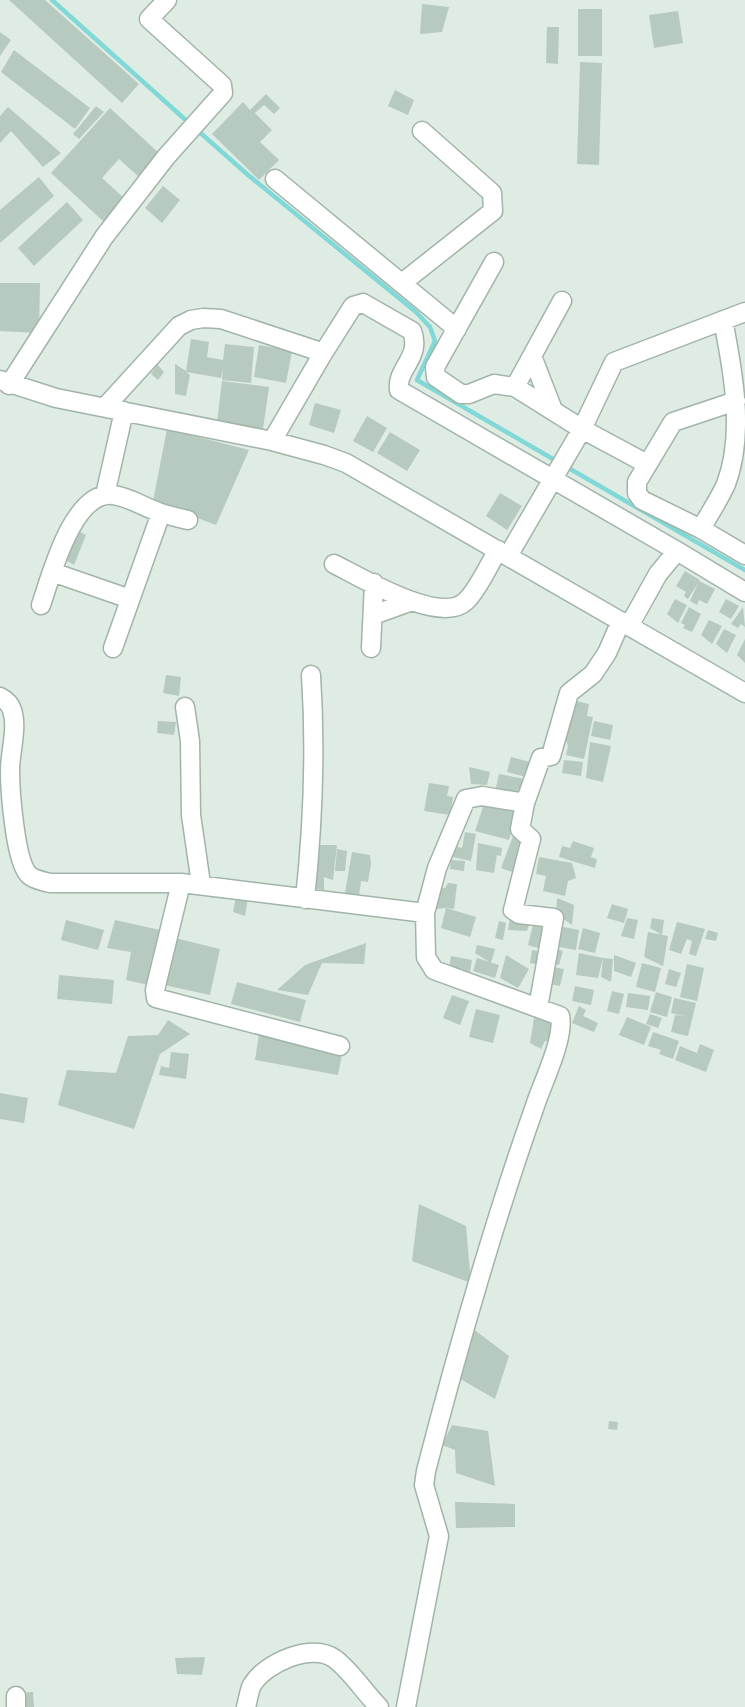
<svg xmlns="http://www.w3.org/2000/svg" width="745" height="1707" font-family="Helvetica,sans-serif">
<rect width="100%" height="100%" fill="#dfece4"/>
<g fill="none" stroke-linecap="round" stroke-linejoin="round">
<path stroke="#80d8d7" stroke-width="4.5" d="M52 0 189 123
M196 129 248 175 416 312 430 327 435 341 417 380 558 462
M565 466 745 570"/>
</g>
<path fill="#b7cabf" d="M9 0H45L139 84 122 103Z
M422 4 449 7 442 32 420 34Z
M578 9H602V56H578Z
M678 11 683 43 654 48 649 15Z
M547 27H559L558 64 546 63Z
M0 32 11 40 0 56Z
M14 50 90 108 75 129 1 72Z
M580 62 602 63 599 165 577 164Z
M395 90 414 100 408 115 388 106Z
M266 94 280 108 274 114 264 105 255 113 272 130 260 142 279 160 259 180 212 134 243 102 250 110Z
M96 106 104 112 79 139 73 134Z
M8 107 61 153 43 167 11 131 0 143V116Z
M110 108 161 155 140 178 119 159 102 178 125 199 104 222 51 173Z
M39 177 54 196 0 243V210Z
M163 186 180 200 162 223 145 208Z
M67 202 83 220 34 266 18 248Z
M0 283H40L39 333 0 331Z
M191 339 209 342 207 357 223 360 225 344 254 347 251 383 222 380 223 369 221 378 186 372 190 375 186 396 175 394V364L186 371Z
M259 345 292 351 286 383 254 377Z
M157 364 164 372 158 380 151 374Z
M222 381 269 387 263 429 217 422Z
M315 403 341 410 334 433 309 425Z
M367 416 387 428 373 452 353 441Z
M167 429 249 450 216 525 153 501Z
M390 432 420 450 407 471 377 453Z
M500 493 522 506 507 530 486 516Z
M73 528 86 535 74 565 64 559Z
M685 571 700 580 688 599 684 596 686 592 676 586Z
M699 581 715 589 707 604 699 600 697 605 690 601Z
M675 599 687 605 678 623 667 614Z
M726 599 739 606 731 619 719 612Z
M689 607 701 614 692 632 683 628 685 625 681 623Z
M743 607 745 627 741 624 738 628 731 624Z
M709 620 722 626 712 644 701 635Z
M724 629 736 635 727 653 716 644Z
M745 639V663L737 655Z
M166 675 181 677 179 696 163 693Z
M568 699 589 704 587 716 593 717 584 759 566 755 568 746 562 730Z
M158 721 176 722 174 735 157 733Z
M594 721 613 725 610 740 591 736Z
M590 742 611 746 603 782 586 778Z
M511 757 530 762 526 777 507 772Z
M564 760 583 762 581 776 562 773Z
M469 767 490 772 487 785 471 784Z
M499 774 525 779 515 795 495 792Z
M429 783 449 786 447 796 453 797 450 815 424 811Z
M484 804 518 807 509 840 475 831Z
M515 831 530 837 515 873 501 868Z
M465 832 476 834 471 861 452 857 454 846 462 848Z
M573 841 594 848 591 857 597 859 595 868 559 857 562 846 570 848Z
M478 843 502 848 501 856 497 855 494 873 476 870Z
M313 845H337L333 880 324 877V890L310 889Z
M337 849 347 851 345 871H335Z
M352 852 370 855 371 864 368 882 361 881 359 896 345 893Z
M539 857 572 863 576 878 568 881 565 896 543 891 546 876 536 874Z
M451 860 465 861 464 871 450 869Z
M448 883 457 884 454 909 446 908 476 917 470 937 441 928 446 908 435 909 439 887 445 888Z
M236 896 248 898 245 916 233 912Z
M557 898 574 905 572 925 556 914Z
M612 904 628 909 624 923 607 918Z
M535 917 548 921 541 949 528 945Z
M510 918 531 920 527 931 508 930Z
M627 918 638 920 634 939 621 936Z
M652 918 664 920 662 935 650 928Z
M66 920 104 930 98 950 61 940Z
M115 920 160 930 153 986 126 980 131 952 107 948Z
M499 921 506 923 503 940 495 938Z
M677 922 705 929 696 956 689 954 692 941 687 939 681 954 669 950Z
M558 926 579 930 576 950 554 946Z
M583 928 600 933 595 953 578 949Z
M708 930 718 933 716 941 705 939Z
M648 932 668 936 663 966 644 957Z
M175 938 220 949 210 995 164 985Z
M366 943 364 964 322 963 308 995 277 990 305 965Z
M477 945 495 949 491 963 475 953Z
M552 947 563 951 559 965 548 962Z
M532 950 543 952 541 965 530 963Z
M579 953 603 958 598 978 576 975Z
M506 955 529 969 518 988 500 978Z
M614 955 636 963 631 977 614 971Z
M451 956 472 960 470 972 449 968Z
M477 958 499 965 495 978 473 971Z
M603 958 613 959 611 982 601 977Z
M642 963 661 968 655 992 636 987Z
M687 964 704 968 697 1001 680 997Z
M553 967 564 969 560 986 549 984Z
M669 969 681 973 676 987 665 984Z
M59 975 114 980 112 1004 57 999Z
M237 982 306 1000 300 1022 231 1004Z
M575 986 594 990 591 1005 572 1001Z
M612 991 624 994 619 1014 607 1011Z
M656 992 672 997 667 1017 650 1012Z
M628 993 650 996 648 1010 626 1007Z
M452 995 469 1001 460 1025 443 1018Z
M674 998 696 1003 688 1036 671 1032 675 1015 684 1016 671 1013Z
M579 1006 586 1010 583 1016 598 1023 594 1032 572 1023Z
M476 1009 500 1015 493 1043 469 1037Z
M650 1014 662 1018 658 1028 646 1024Z
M627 1017 651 1027 644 1045 619 1035Z
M534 1018 559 1023 555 1043 545 1041 541 1049 530 1043Z
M168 1020 190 1034 160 1054 134 1129 58 1105 67 1070 116 1073 128 1036 158 1035Z
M653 1032 679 1041 673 1059 659 1054 661 1050 648 1046Z
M259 1034 343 1049 338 1075 255 1060Z
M700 1044 714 1050 706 1072 675 1060 680 1046 697 1053Z
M171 1052 189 1054 186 1079 159 1075 161 1066 169 1068Z
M0 1093 28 1098 24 1123 0 1119Z
M419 1204 466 1226 471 1283 412 1261Z
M472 1328 509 1356 495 1399 457 1377Z
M609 1421 618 1422 617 1430 608 1429Z
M452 1425 488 1431 495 1486 456 1473 455 1450 442 1445Z
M455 1502 515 1504V1527L456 1528Z
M205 1657 202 1675 177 1674 175 1658Z
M33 1692 34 1707H21L19 1693Z"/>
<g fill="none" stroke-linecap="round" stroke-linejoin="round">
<g stroke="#a1b4aa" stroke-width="21">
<path id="minor" d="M275 179 457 329
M494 262 435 367 436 377 461 394H469L494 384 515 387 582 429 647 464
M402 283 493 211 492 193 422 131
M723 320C733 371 745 434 726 484 719 500 709 514 701 529L642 500 637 493V482L673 422 736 401
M322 355 353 306 363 303 412 331C422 358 396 368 399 390L677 551
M532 356 553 410
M0 380 56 398 272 441 324 455 346 463 745 693
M9 385 104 237 166 157 223 93 222 85 149 19 167 0
M515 387 562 301
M105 407 179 326 191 320 203 318 221 319 321 352 322 355 272 441
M105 495 124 411
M701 529 745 555
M508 556 582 429 614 362 745 312
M334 564C361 577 440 626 466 601 479 588 488 566 498 550
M52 572 130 599
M41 605C51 576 73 490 113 495 130 497 145 508 161 513 170 516 179 518 188 520
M373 615 412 601
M629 626 658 574 677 551 745 592
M113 648 161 513
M371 648 374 583
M0 697C6 700 10 704 12 710 18 728 10 752 10 770 10 790 15 862 29 875 34 880 43 881 50 883H181L425 913 426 957 434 970 560 1016C565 1037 543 1082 536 1103 493 1224 458 1347 426 1471L424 1485 439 1536 406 1707
M185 707 190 741 191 815 201 884
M181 883 155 990 156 998 340 1046
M305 899C313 824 316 751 311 675
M425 913 437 868 466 799 482 796 525 803
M538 1008 554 918 519 914 513 910 531 839 520 829 525 803 541 758 551 756 569 693 593 674 607 653 621 621
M16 1696V1707
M246 1707C248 1700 249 1691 252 1685 265 1663 312 1642 335 1659 352 1672 364 1692 379 1707"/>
</g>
<use href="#minor" stroke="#fff" stroke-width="18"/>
</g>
</svg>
